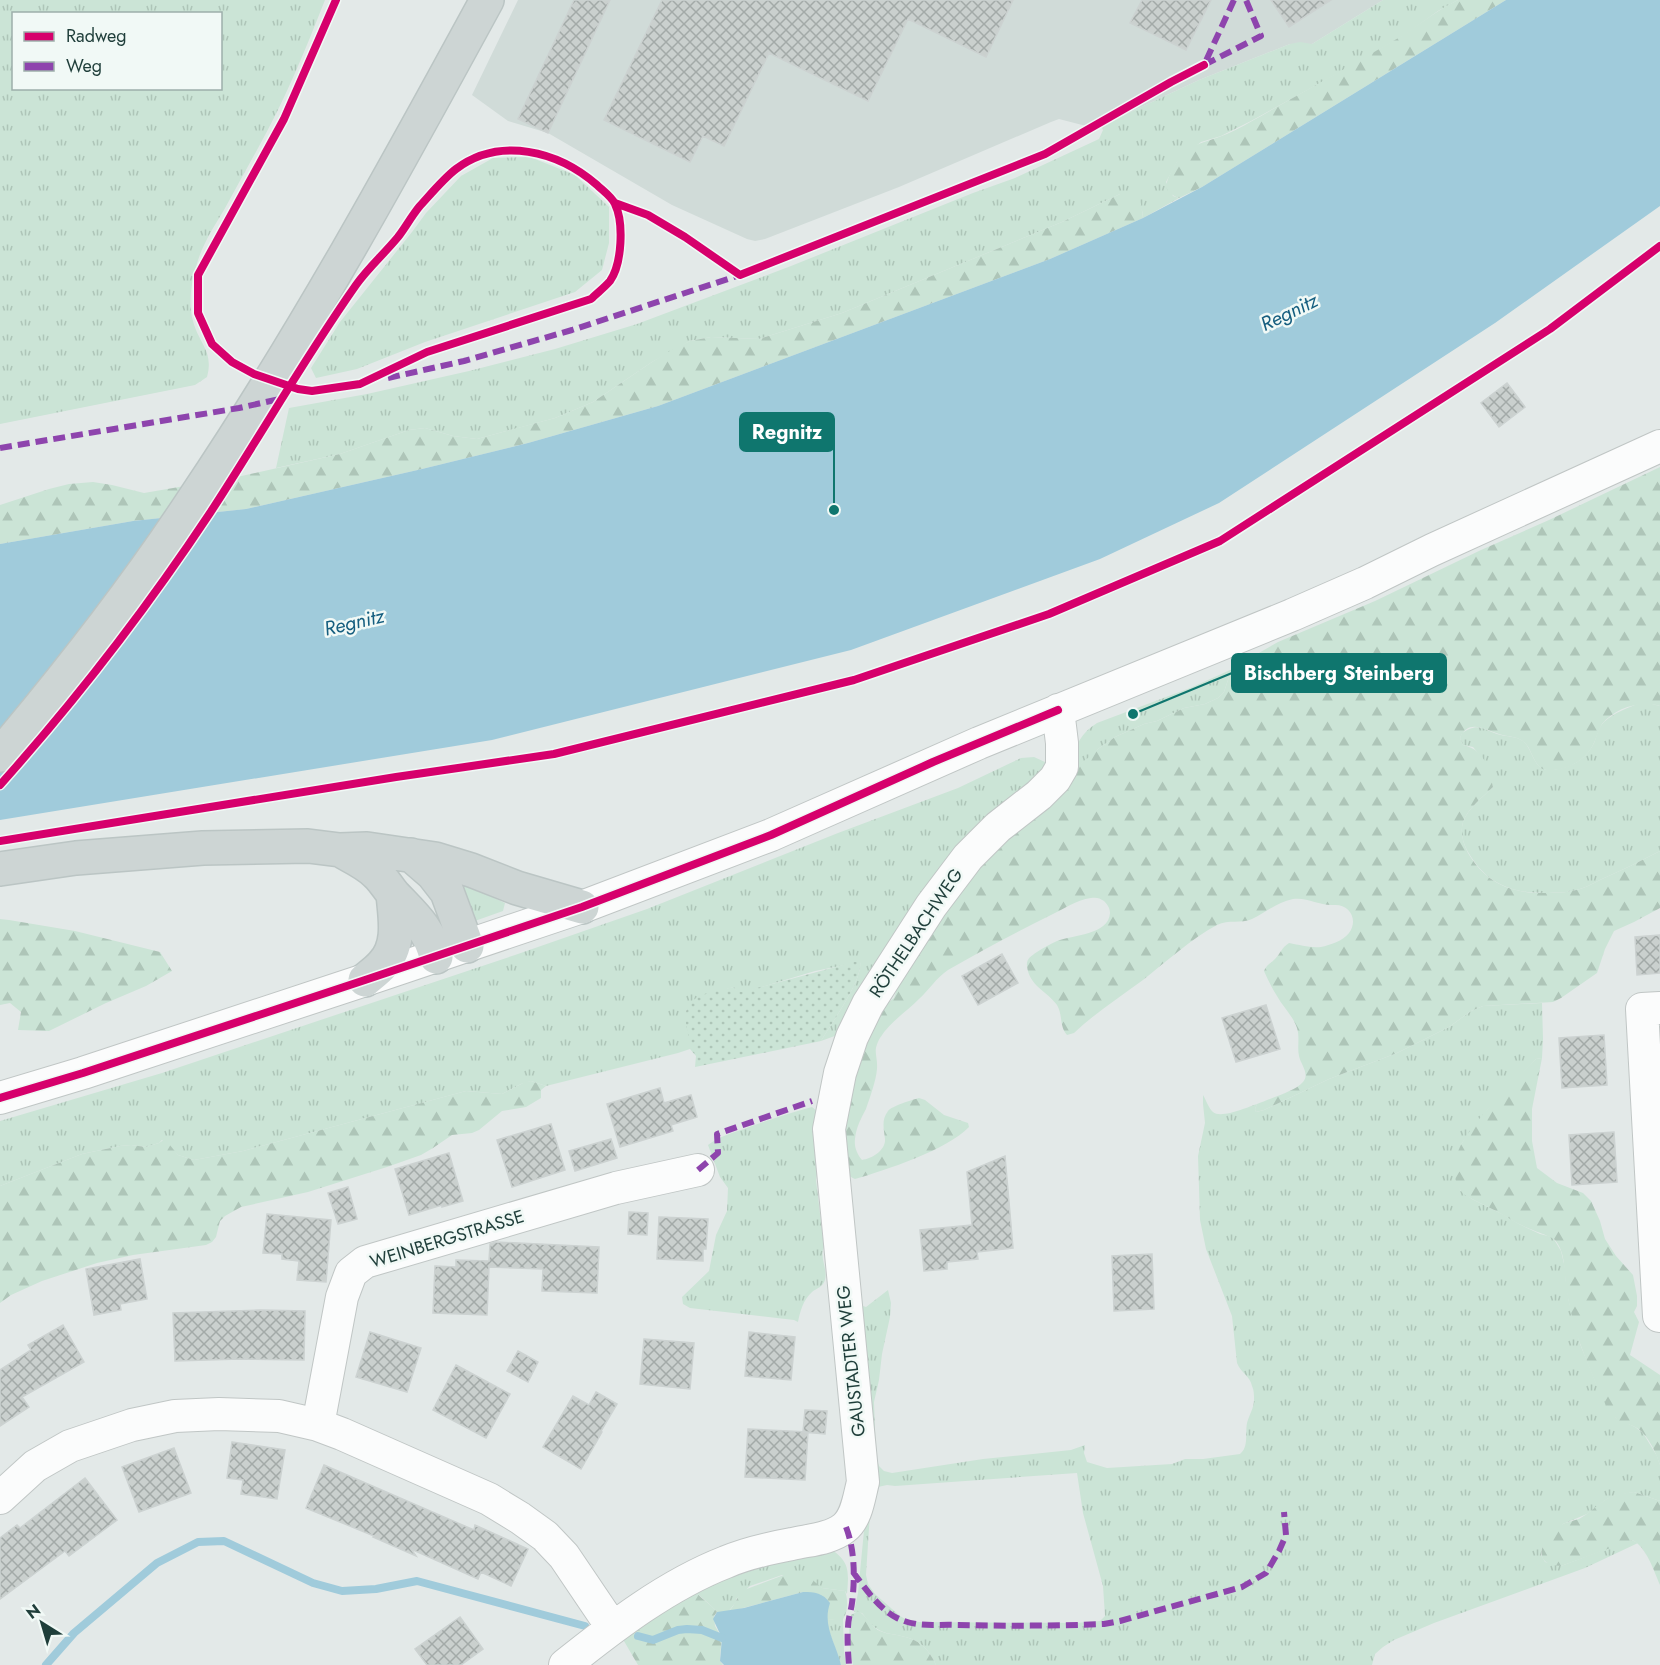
<svg xmlns="http://www.w3.org/2000/svg" width="1660" height="1665" font-family="Jost,sans-serif">
<defs>
<pattern id="grass-tufts" width="24" height="20" patternUnits="userSpaceOnUse" patternTransform="scale(1.5)"><rect width="24" height="20" fill="#cbe4d6"/><path d="M3 7l-1-3M5 7V3M7 7l1-3M15 17l-1-3M17 17v-4M19 17l1-3" fill="none" stroke="#aec5b8"/></pattern>
<pattern id="forest-firs" width="22" height="20" patternUnits="userSpaceOnUse" patternTransform="scale(1.5)"><rect width="22" height="20" fill="#cbe4d6"/><path d="M5 1l3.5 6h-7zM16 11l3.5 6h-7z" fill="#aec5b8"/></pattern>
<pattern id="garden-dots" width="8" height="8" patternUnits="userSpaceOnUse" patternTransform="scale(1.5)"><rect width="8" height="8" fill="#cbe4d6"/><path d="M2 2h.1M6 6h.1" fill="none" stroke="#aec5b8" stroke-width="1.8" stroke-linecap="round"/></pattern>
<pattern id="building-cross-hatch" width="8" height="8" patternUnits="userSpaceOnUse" patternTransform="scale(1.5)"><rect width="8" height="8" fill="#cad0ce"/><path d="M0 0l8 8M0 8l8-8" fill="none" stroke="#a3aaa8"/></pattern>
</defs>
<rect width="100%" height="100%" fill="#e3e9e8"/>
<path fill="#d0dbd8" d="M518 0H1383L1312 44H1290L1199 80 1101 126 1090 127 1059 119 1051 122 899 187 765 239 755 241 747 239 672 205 548 133 508 121 472 95Z"/>
<path fill="url(#grass-tufts)" fill-rule="evenodd" d="M0 0H325C305 51 284 102 257 150 246 170 235 190 224 210 213 228 201 247 196 267 191 284 188 304 193 321 199 344 214 351 207 377L195 385 0 424ZM14 14H220V88H14Z
M1383 0H1458L1438 11 1406 34 1353 65 1251 121 1221 136 1201 142 1177 162 1166 182 1173 196 1179 198 1143 218 1142 210 1120 194 1062 222 842 313 759 339 711 337 690 341 652 362 593 402 555 418 477 439 453 436 425 428 409 430 340 454 276 468 289 408 367 394 469 371 555 349 637 324 791 266 973 193 1015 178 1099 139 1103 130 1101 126 1199 80 1290 44 1300 42 1312 44Z
M530 157 575 175 609 207V243L602 270 575 292 425 342 357 369 316 378 311 368 340 322 412 232 426 213 461 176 493 158Z
M1237 667 1229 677 1224 692 1218 698 1205 704 1184 708 1157 721 1144 724 1115 737 1098 749 1094 754 1065 776C1071 756 1078 734 1097 723L1190 688Z
M1641 703 1652 704 1660 706V851C1641 861 1622 870 1602 879 1592 884 1583 889 1572 891 1565 893 1557 892 1549 893 1514 894 1487 885 1468 852 1463 843 1460 832 1463 822 1468 808 1483 797 1493 787L1483 759 1473 747 1463 745 1460 738 1462 733C1481 721 1484 731 1501 735 1509 737 1516 736 1523 741 1533 749 1533 770 1549 770 1569 769 1585 761 1594 743 1597 736 1598 728 1604 722 1614 713 1628 707 1641 703Z
M1034 757 1045 762 1048 767 843 1033 821 1041C831 1024 863 980 860 962L815 971 742 993 737 992 734 987 711 993 686 1010 690 1038V1049L678 1053 546 1086 531 1081 521 1084 502 1094 466 1091 243 1151 194 1160 178 1155 162 1140 159 1143 146 1147 131 1145 120 1146 82 1154 0 1186V1121L162 1073 515 955 647 909 838 833 958 788 1021 758Z
M460 882 505 903 503 911 472 922Z
M1542 1003 1543 1039 1542 1058 1536 1059 1488 1109 1462 1143 1457 1156 1460 1190 1472 1199 1504 1215 1519 1224 1540 1234 1552 1237 1555 1241 1561 1251 1565 1268V1276L1569 1302 1580 1344 1596 1383 1616 1418 1635 1427 1643 1433 1657 1456 1660 1465V1501L1634 1492 1613 1496 1607 1499 1587 1514 1563 1524 1542 1548 1541 1555 1545 1562 1561 1566 1624 1542 1632 1540 1638 1543 1585 1568 1434 1623 1394 1640 1383 1647 1375 1654 1372 1665H936C929 1649 919 1639 901 1636 894 1634 885 1634 879 1630 871 1626 867 1619 862 1613L854 1612 858 1593 868 1489 860 1305 866 1307 888 1290 891 1303 890 1317 882 1354 879 1380 874 1402 876 1457 879 1466 884 1471 892 1473 983 1459 1071 1450 1085 1445 1084 1453 1087 1462 1107 1468 1172 1464 1185 1459H1203L1240 1454C1249 1447 1245 1433 1247 1423 1249 1415 1254 1408 1254 1400 1254 1395 1254 1390 1252 1386 1250 1376 1241 1373 1237 1363L1232 1316 1206 1249 1200 1220 1198 1156 1205 1123 1203 1104V1095C1206 1100 1209 1109 1213 1112 1221 1119 1248 1107 1257 1104L1255 1109 1256 1112 1264 1110 1329 1079 1397 1053 1449 1027 1471 1011 1483 1006ZM1077 1473 1083 1513 1103 1586 1105 1616 1100 1621 1076 1623 919 1622 907 1620 900 1616 875 1594 868 1584 866 1575 870 1513 878 1487 887 1485 895 1486Z
M812 1107 818 1112V1166L816 1180 824 1247C819 1257 828 1269 825 1280 823 1287 817 1288 812 1292 803 1300 800 1312 798 1322L794 1320 690 1308 683 1304 682 1297 709 1271 716 1235 727 1211 728 1188 720 1177 708 1145C718 1137 732 1133 744 1129 766 1121 789 1113 812 1107Z
M829 1548C850 1561 849 1571 847 1594L845 1591 822 1588 782 1575 750 1586 736 1599V1602L728 1612H717C710 1603 699 1597 691 1586Z
M835 1619H843L844 1651 846 1665H841L828 1628 827 1620Z"/>
<path fill="url(#forest-firs)" d="M1458 0H1506L1202 187 1179 198C1162 192 1165 184 1172 170 1175 165 1178 159 1182 155 1193 144 1205 142 1219 137 1230 133 1242 127 1252 121 1301 93 1351 66 1400 37 1419 25 1437 10 1458 0Z
M1120 194H1130L1137 196 1141 204 1143 218 1050 259 658 406 528 443 422 469 246 509 133 521 0 544V505L49 489 69 484 93 482 112 485 144 493 237 477 340 454 409 430 425 428 453 436 477 439 499 433 555 418 593 402 652 362 673 349 690 341 711 337 759 339 842 313 1062 222Z
M1660 467V706C1640 700 1615 708 1602 724 1598 731 1596 739 1593 745 1584 762 1566 771 1547 770 1534 769 1533 751 1525 743 1518 736 1508 737 1499 734 1486 730 1468 718 1460 738L1463 745C1485 750 1488 767 1493 787 1483 797 1468 808 1463 822 1460 832 1463 843 1468 853 1487 885 1514 894 1549 893 1557 892 1565 893 1572 891 1583 889 1592 884 1602 879 1622 870 1641 861 1660 851V908L1634 922 1614 931 1605 949 1597 973 1561 998 1553 1002 1483 1006 1471 1011 1449 1027 1397 1053 1329 1079 1264 1110 1256 1112 1255 1109 1257 1104C1268 1099 1296 1091 1303 1082 1310 1074 1301 1065 1299 1056 1297 1047 1300 1037 1297 1028 1293 1016 1283 1007 1277 996 1272 988 1268 980 1264 971 1267 964 1270 964 1275 959 1281 953 1281 948 1289 943 1301 945 1309 948 1321 947 1330 945 1343 941 1349 933 1359 919 1349 904 1334 905 1319 906 1308 897 1293 899 1277 902 1267 912 1252 919 1241 924 1229 919 1217 925 1191 939 1167 961 1143 980 1120 997 1095 1013 1074 1033L1067 1035C1059 1026 1063 1015 1057 1005 1047 991 1029 986 1027 966 1026 959 1031 956 1037 952 1043 948 1050 944 1057 941 1072 935 1109 935 1110 913 1110 908 1107 904 1104 901 1100 898 1096 897 1091 898 1076 900 1062 910 1049 916 1015 933 981 951 948 970 936 978 929 990 919 999 906 1012 890 1022 880 1038 872 1052 878 1055 877 1069 876 1081 870 1097 866 1109 861 1118 856 1128 855 1139 854 1147 857 1154 862 1160 872 1159 886 1150 885 1139 884 1129 881 1120 888 1111 892 1106 911 1100 919 1098L925 1100 944 1115 968 1123 969 1127C947 1150 886 1170 855 1179 847 1176 845 1171 842 1163L847 1083 885 1005 894 998 896 992 891 949 1065 776 1093 754 1098 749 1115 737 1144 724 1157 721 1184 708 1205 704 1218 698 1224 692 1229 677 1237 667 1243 662 1278 642 1375 601 1481 550 1549 520Z
M0 919 9 920 75 931 160 952 172 971 146 986 106 1003 49 1031 18 1030 21 1012 10 1003 0 1005Z
M1542 1058 1532 1109V1141L1537 1168 1557 1183 1583 1193 1591 1201 1600 1221 1605 1239 1616 1256 1633 1275 1637 1296V1306L1634 1312 1639 1322 1630 1355 1660 1375V1465C1656 1452 1647 1433 1635 1427 1628 1423 1620 1424 1615 1417 1601 1400 1589 1367 1581 1346 1574 1328 1570 1308 1566 1288 1564 1272 1566 1253 1555 1240 1551 1236 1528 1229 1521 1225 1516 1223 1511 1219 1505 1216 1492 1208 1478 1203 1465 1195 1450 1182 1453 1159 1462 1143 1478 1116 1513 1081 1536 1059Z
M531 1081 546 1086 541 1090V1098L526 1107 502 1111 479 1130 472 1133 452 1135 433 1148 421 1155 387 1167 308 1192 241 1207 225 1216 220 1221 216 1237 212 1242 206 1245 133 1255 97 1263 42 1281 11 1295 0 1303V1186L82 1154 120 1146 131 1145 146 1147 159 1143 165 1139 178 1155 194 1160 243 1151 466 1091 502 1094 525 1082Z
M1634 1492 1660 1501V1585C1654 1571 1646 1546 1632 1540L1561 1566C1528 1565 1543 1537 1561 1525 1566 1522 1573 1521 1579 1519 1590 1513 1599 1503 1610 1497 1617 1494 1626 1493 1634 1492Z
M795 1572 809 1577 822 1588 845 1591C848 1598 848 1613 843 1619L827 1620V1612L803 1592 728 1612C736 1605 736 1596 744 1590L789 1573Z
M691 1586C699 1598 710 1603 717 1612L714 1616 715 1626 722 1638 720 1656V1661L723 1665H638L621 1636Z
M858 1611C866 1615 870 1625 878 1630 885 1634 894 1634 901 1636 919 1639 929 1649 936 1665H853C849 1649 848 1632 851 1615Z"/>
<path fill="url(#garden-dots)" d="M854 962H860C863 980 831 1024 821 1041L695 1067 696 1056 690 1049C690 1037 684 1024 686 1012 689 993 720 990 734 987L737 991 742 992Z"/>
<path fill="#a0cbdb" d="M1506 0H1660V206L1495 323 1219 503 1100 559 851 650 492 740 0 820V544L133 521 246 509 422 469 528 443 658 406 1050 259 1143 218 1202 187Z
M803 1592C815 1592 823 1593 830 1603 822 1626 836 1643 841 1665H724L720 1661 722 1638 713 1619 717 1612 744 1608Z"/>
<g fill="none" stroke-linecap="round" stroke-linejoin="round">
<path stroke="#a0cbdb" stroke-width="8" d="M638 1636 653 1640 678 1630 687 1629 702 1630 722 1638
M46 1665 74 1633 157 1563 198 1542 224 1541 313 1583 342 1591 376 1589 417 1581 585 1626"/>
</g>
<path fill="url(#building-cross-hatch)" stroke="#ccd2d1" stroke-width="1.5" d="M574 0H610L548 133 518 119Z
M662 0H1013L986 57 908 19 868 101 769 53 724 146 703 136 690 162 604 120Z
M1142 0H1211L1186 50 1130 23Z
M1271 0H1331L1289 27Z
M1507 383 1525 407 1499 427 1481 403Z
M1660 935V973L1637 975 1635 937Z
M1002 954 1018 983 978 1005 962 976Z
M1266 1005 1280 1049 1236 1062 1222 1018Z
M1604 1035 1607 1085 1562 1088 1559 1038Z
M660 1088 664 1103 691 1095 697 1117 671 1125 673 1131 620 1147 607 1104Z
M551 1124 565 1170 512 1187 497 1140Z
M1614 1132 1617 1182 1572 1185 1569 1135Z
M611 1139 617 1158 575 1171 569 1151Z
M449 1153 463 1201 442 1207V1205L409 1215 395 1169Z
M1005 1156 1013 1248 977 1252 978 1259 947 1262V1269L924 1271 920 1230 972 1225 967 1172Z
M348 1187 357 1219 338 1224 328 1193Z
M629 1212 648 1213 647 1235 628 1234Z
M267 1214 331 1220 326 1282 297 1280 299 1261 282 1259V1254L263 1253Z
M659 1217 708 1219 706 1249H703V1261L657 1259Z
M496 1242 599 1247 597 1293 542 1291 543 1269 489 1267 487 1315 433 1313 435 1266 456 1267V1260L489 1261 490 1244Z
M1152 1254 1154 1309 1114 1311 1112 1256Z
M140 1259 147 1299 120 1304 121 1310 94 1315 86 1269Z
M260 1310 305 1311 304 1360 240 1359 175 1361 173 1313Z
M63 1325 84 1362 22 1397 29 1407 0 1426V1370L31 1350 28 1345Z
M370 1332 421 1348 407 1392 356 1377Z
M749 1332 795 1337 791 1380 745 1376Z
M644 1339 694 1343 690 1389 640 1384Z
M518 1351 538 1362 528 1382 507 1371Z
M456 1365 510 1394 486 1438 433 1410Z
M596 1392 617 1404 601 1431 602 1432 581 1469 543 1447 573 1396 589 1405Z
M805 1410 827 1411 825 1434 803 1432Z
M748 1429 808 1432 805 1480 745 1477Z
M232 1442 285 1450 277 1499 241 1494 243 1480 227 1478Z
M174 1448 191 1493 139 1512 122 1467Z
M324 1465 474 1530 475 1525 528 1549 511 1586 481 1572 478 1579 411 1549 416 1556 373 1537 374 1536 306 1508Z
M85 1478 117 1520 69 1556 65 1551 0 1599V1538L17 1525 20 1528Z
M460 1617 483 1649 461 1665H427L415 1649Z"/>
<g fill="none" stroke-linecap="round" stroke-linejoin="round">
<g stroke="#c0c6c5" stroke-width="34">
<path id="minor" d="M1660 1008 1642 1009 1659 1316H1660
M0 1098 83 1073 365 980 582 907 771 835 979 743 1292 615 1365 583 1432 550 1660 446
M318 1425 342 1297 351 1273 365 1262 616 1188 698 1170
M0 1498 35 1466 70 1446 132 1425 175 1416 219 1414 279 1416 318 1425 342 1434 489 1499 520 1518 545 1536 564 1556 612 1627
M565 1665C614 1626 667 1585 726 1562 747 1553 770 1548 792 1544 809 1540 830 1539 844 1528 857 1518 859 1497 863 1482L829 1129 840 1073 852 1037 868 1004 931 906 968 857 998 827 1039 795 1055 779 1062 767V743L1058 710"/>
</g>
<g stroke="#bbc5c4" stroke-width="36">
<path id="major" d="M0 755C69 673 135 589 194 499 302 339 395 169 487 0
M340 850C352 857 366 863 376 873 383 879 388 888 394 895 413 915 430 929 436 957
M411 855 433 874 447 892 467 946
M0 869 76 858 203 848 308 846 340 850 367 849 435 859 471 870 517 888 582 907
M365 980C371 975 378 970 383 964 401 945 395 917 393 894"/>
</g>
<use href="#minor" stroke="#fbfcfc" stroke-width="32"/>
<use href="#major" stroke="#cdd5d4" stroke-width="33"/>
<path stroke="#8e44ad" stroke-width="6" stroke-dasharray="12 6" stroke-linecap="butt" d="M1234 0 1204 65 1261 36 1246 0
M388 378 464 361 572 330 740 275
M0 448 239 408 284 398
M698 1170 718 1153 717 1134 812 1101
M846 1527C855 1550 855 1579 852 1603 851 1611 848 1619 848 1627 847 1640 848 1652 849 1665
M853 1572C865 1588 879 1609 897 1618 918 1628 935 1624 956 1625 1005 1626 1055 1626 1104 1624L1120 1621 1242 1587 1266 1573 1279 1551 1286 1535 1284 1512"/>
<g stroke="#f1f9f6" stroke-width="11">
<path id="cycleway" d="M615 203 648 215 685 237 740 275 1045 154 1171 82 1204 65
M0 785C76 700 147 608 210 513 259 438 304 359 356 285 368 268 384 254 398 237 405 228 411 217 419 207 430 195 443 179 456 169 500 136 558 151 597 185 602 190 612 197 615 204 624 223 622 264 610 281 604 288 597 293 591 299L427 352 360 384 312 391 298 389 254 374 232 362 212 344 198 313V275L284 119 336 0
M0 841 396 777 554 754 854 680 1049 614 1220 541 1550 329 1660 246
M0 1098 83 1073 365 980 582 907 771 835 933 762 1058 710"/>
</g>
<use href="#cycleway" stroke="#d6006c" stroke-width="8"/>
</g>
<g text-anchor="middle" stroke-width="5" stroke-linejoin="round" paint-order="stroke">
<g font-size="18" fill="#1f3e3a" stroke="#f1f9f6">
<text transform="translate(916 933) rotate(-56)" y="6">RÖTHELBACHWEG</text>
<text transform="translate(447 1239) rotate(-17)" y="6">WEINBERGSTRASSE</text>
<text transform="translate(851 1361) rotate(-96)" y="6">GAUSTADTER WEG</text>
</g>
<g font-size="20" font-style="italic" fill="#155e7f" stroke="#f1f9f6">
<text transform="translate(1289 312) rotate(-26)" y="7">Regnitz</text>
<text transform="translate(354 622) rotate(-13)" y="7">Regnitz</text>
</g>
</g>
<path fill="none" stroke="#0f766e" stroke-width="2" d="M834 510L834 432M1133 714L1232 673"/>
<g fill="#0f766e" stroke="#f1f9f6" stroke-width="2">
<circle cx="834" cy="510" r="6"/>
<circle cx="1133" cy="714" r="6"/>
</g>
<g fill="#0f766e" stroke="#0f766e" stroke-width="2">
<rect x="740" y="413" width="94" height="38" rx="6"/>
<rect x="1232" y="654" width="214" height="38" rx="6"/>
</g>
<g font-size="20" text-anchor="middle" font-weight="bold" fill="#fff">
<text x="787" y="439">Regnitz</text>
<text x="1339" y="680">Bischberg Steinberg</text>
</g>
<rect x="12" y="12" width="210" height="78" fill="#f1f9f6" stroke="#9daeab" stroke-width="1.5"/>
<rect x="24" y="32" width="30" height="9" fill="#d6006c" stroke="#9daeab" stroke-width="1.5"/>
<text x="66" y="42" font-size="18" fill="#1f3e3a">Radweg</text>
<rect x="24" y="62" width="30" height="9" fill="#8e44ad" stroke="#9daeab" stroke-width="1.5"/>
<text x="66" y="72" font-size="18" fill="#1f3e3a">Weg</text>
<g transform="translate(42 1623) rotate(323)" stroke="#f1f9f6" stroke-width="4.5" paint-order="stroke">
<path d="M0-4.5L10 22L0 15L-10 22Z" fill="#1f3e3a"/>
<text y="-9" font-size="16" font-weight="bold" text-anchor="middle" fill="#1f3e3a">N</text>
</g>
</svg>
